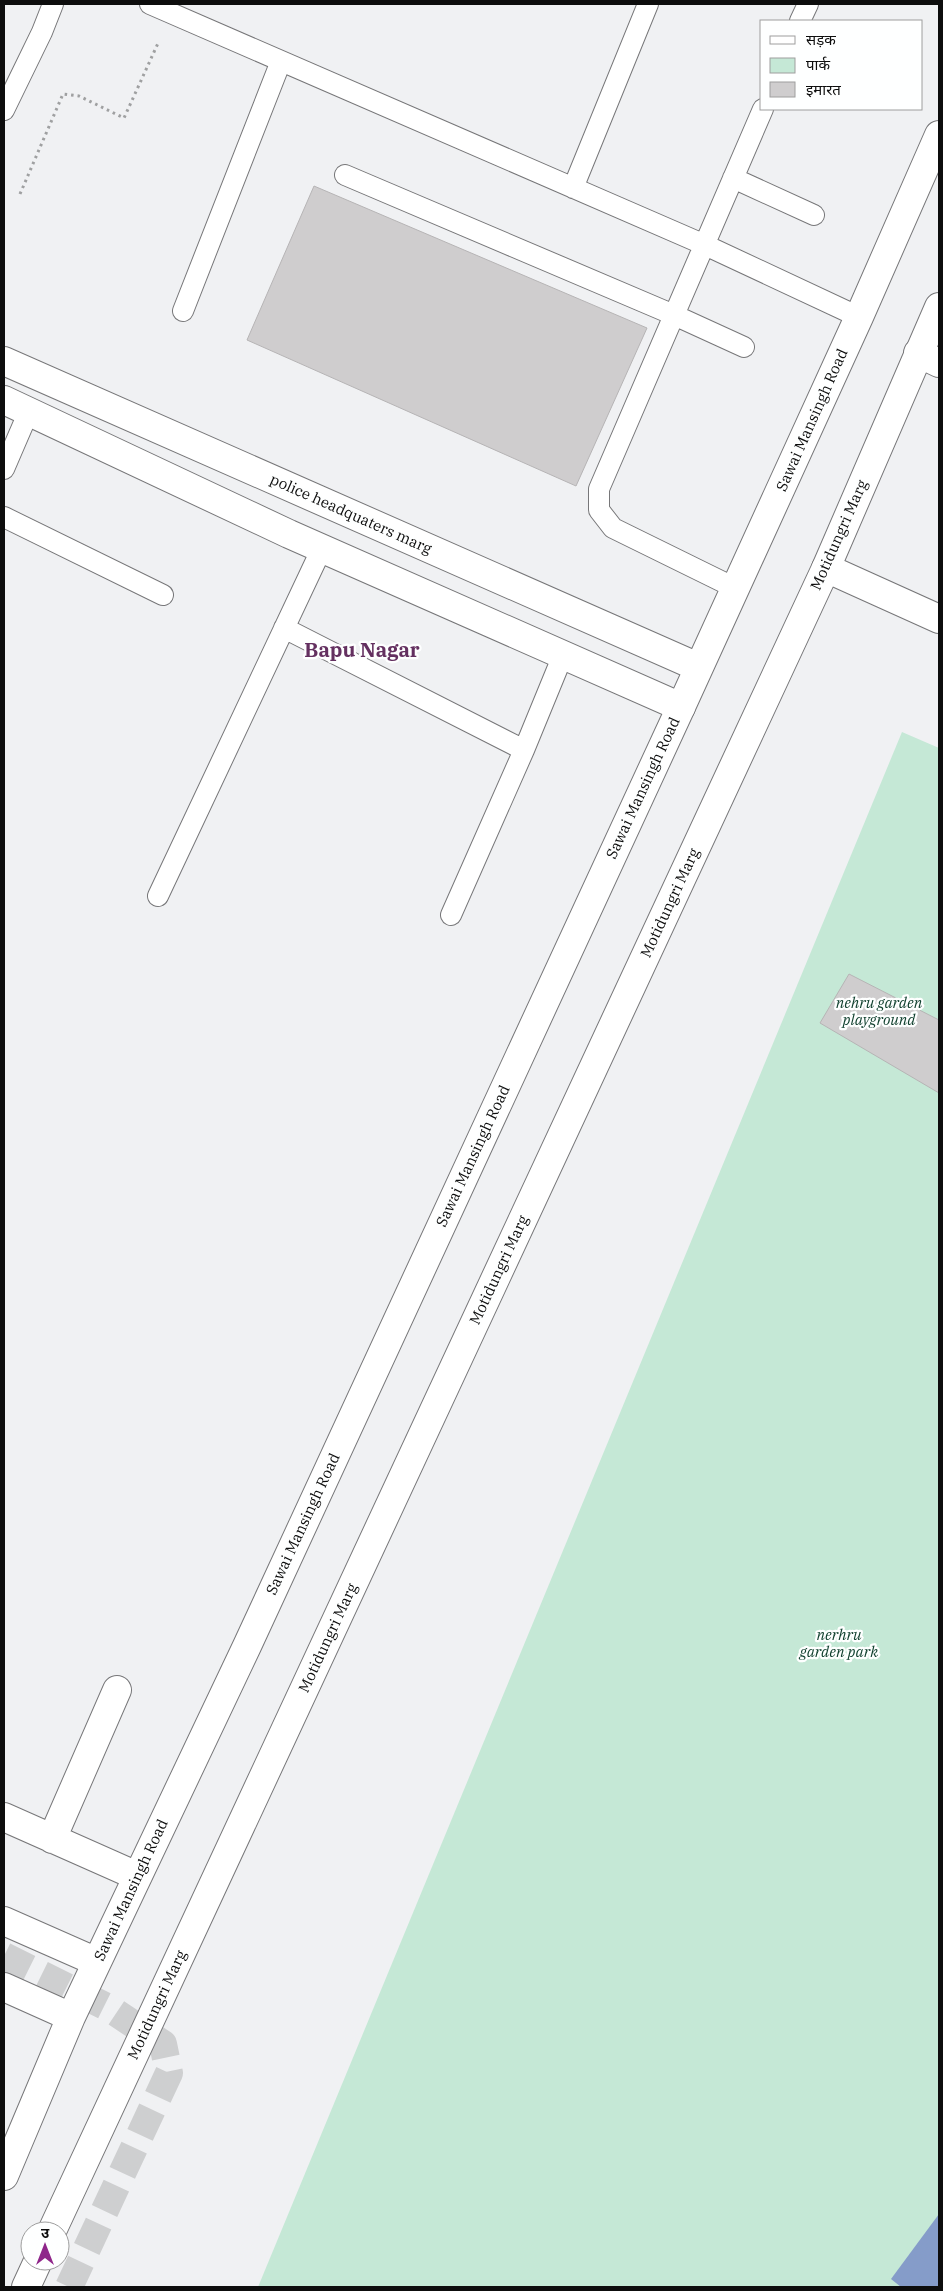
<svg xmlns="http://www.w3.org/2000/svg" width="943" height="2291" font-family="'IBM Plex Serif','Noto Sans Devanagari',serif">
<rect width="100%" height="100%" fill="#f0f1f3"/>
<path fill="#c5e8d6" d="M902 732 939 748V2287H258Z"/>
<path fill="#859cc9" d="M939 2214V2287H901L891 2279Z"/>
<path fill="#cfcdce" stroke="#b6b4b5" d="M314 186 647 328 576 486 247 340Z
M849 974 939 1020V1093L820 1023Z"/>
<g fill="none" stroke-linecap="round" stroke-linejoin="round">
<path stroke="#cecfd0" stroke-width="28" stroke-dasharray="28 14" stroke-linecap="butt" d="M4 1956 109 2008 163 2044 169 2073 69 2287"/>
<g stroke="#777779" stroke-width="22">
<path id="lane" d="M150 4 705 245 859 317
M800 21 808 4
M4 110 42 32 53 4
M345 175 674 315 744 347
M733 178 814 215
M573 188 648 4
M183 311 281 61
M4 469 29 411
M4 517 163 595
M735 588 613 528 599 510V489L763 109
M284 628 524 750
M158 896 322 548
M451 915 524 750 563 655"/>
</g>
<g stroke="#777779" stroke-width="30">
<path id="street" d="M918 353 939 363
M826 568 939 619
M4 1817 137 1876
M52 1839 117 1690"/>
</g>
<g stroke="#777779" stroke-width="30">
<path id="secondary" d="M4 361 698 667
M4 400 289 534 681 707"/>
</g>
<g stroke="#777779" stroke-width="30">
<path id="primary" d="M4 1921 97 1962
M4 1987 71 2017
M4 2176 71 2017 247 1646 681 707 859 317 939 135
M52 2231 826 568 939 307
M26 2287 38 2261"/>
</g>
<path stroke="#9fa0a1" stroke-width="3" stroke-dasharray="2.5 4" stroke-linecap="butt" d="M20 194 63 94 79 96 124 118 159 41"/>
<use href="#lane" stroke="#fff" stroke-width="20"/>
<use href="#street" stroke="#fff" stroke-width="28"/>
<use href="#secondary" stroke="#fff" stroke-width="28"/>
<use href="#primary" stroke="#fff" stroke-width="28"/>
</g>
<g text-anchor="middle" stroke-width="4.5" stroke-linejoin="round" paint-order="stroke">
<g font-size="15" fill="#0d0d0d" stroke="#feffff">
<text transform="translate(812 420) rotate(-66)" y="5">Sawai Mansingh Road</text>
<text transform="translate(351 514) rotate(24)" y="5">police headquaters marg</text>
<text transform="translate(839 535) rotate(-66)" y="5">Motidungri Marg</text>
<text transform="translate(643 788) rotate(-65)" y="5">Sawai Mansingh Road</text>
<text transform="translate(670 903) rotate(-65)" y="5">Motidungri Marg</text>
<text transform="translate(473 1156) rotate(-65)" y="5">Sawai Mansingh Road</text>
<text transform="translate(499 1270) rotate(-65)" y="5">Motidungri Marg</text>
<text transform="translate(303 1524) rotate(-65)" y="5">Sawai Mansingh Road</text>
<text transform="translate(328 1638) rotate(-65)" y="5">Motidungri Marg</text>
<text transform="translate(131 1890) rotate(-65)" y="5">Sawai Mansingh Road</text>
<text transform="translate(157 2005) rotate(-65)" y="5">Motidungri Marg</text>
</g>
<g font-size="15" font-style="italic" fill="#0f3f2d" stroke="#feffff">
<text x="879" y="1008">nehru garden<tspan x="879" dy="17">playground</tspan></text>
<text x="839" y="1640">nerhru<tspan x="839" dy="17">garden park</tspan></text>
</g>
<g font-size="20" font-weight="bold" fill="#643060" stroke="#feffff">
<text x="362" y="657">Bapu Nagar</text>
</g>
</g>
<rect width="943" height="2291" fill="none" stroke="#0d0d0d" stroke-width="10"/>
<rect x="760" y="20" width="162" height="90" fill="#feffff" stroke="#9e9e9e"/>
<rect x="770" y="36" width="25" height="8" fill="#ffffff" stroke="#9e9e9e"/>
<text x="806" y="45" font-size="15" fill="#0d0d0d">सड़क</text>
<rect x="770" y="58" width="25" height="15" fill="#c5e8d6" stroke="#9e9e9e"/>
<text x="806" y="70" font-size="15" fill="#0d0d0d">पार्क</text>
<rect x="770" y="82" width="25" height="15" fill="#cfcdce" stroke="#9e9e9e"/>
<text x="806" y="95" font-size="15" fill="#0d0d0d">इमारत</text>
<g transform="translate(45 2246)"><circle r="24" fill="#feffff" stroke="#9e9e9e"/>
<path d="M0-4L9 19L0 12L-9 19Z" fill="#8f268a"/>
<text y="-8" font-size="14" font-weight="bold" text-anchor="middle" fill="#0d0d0d">उ</text>
</g>
</svg>
